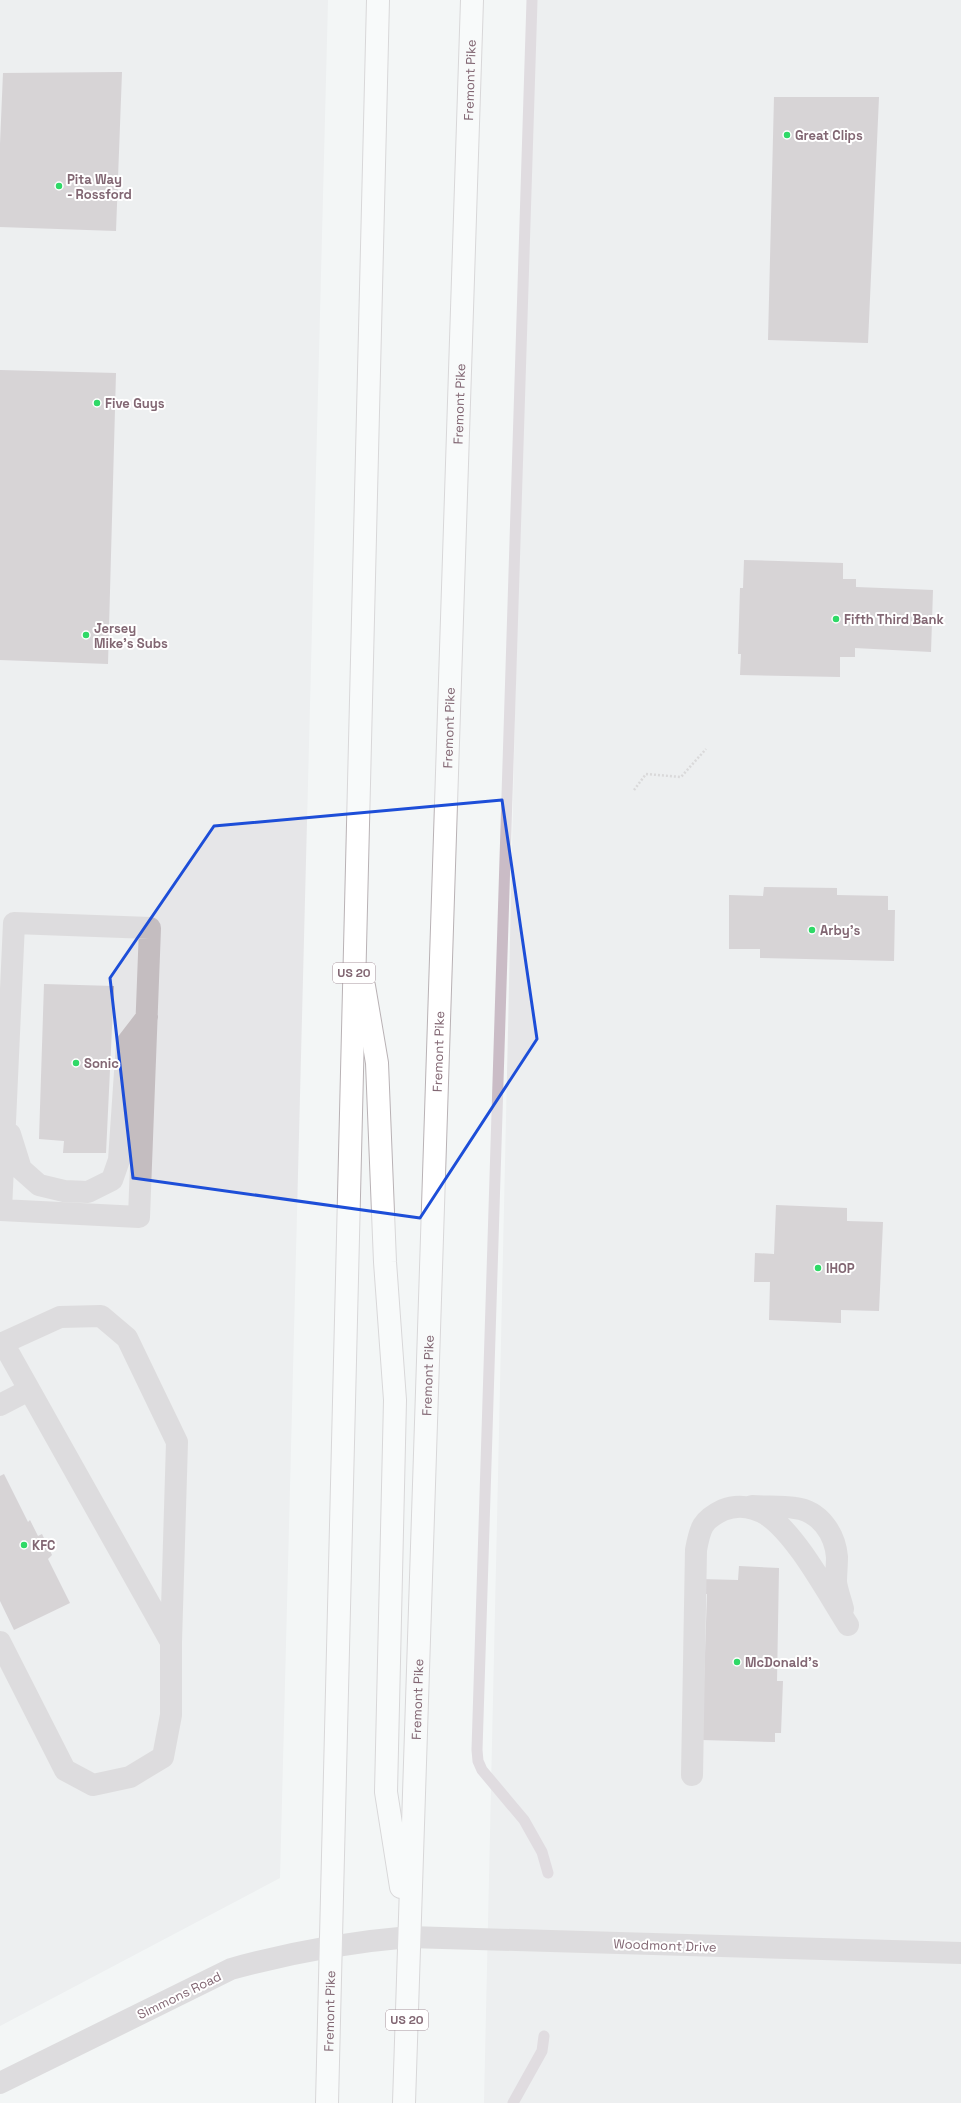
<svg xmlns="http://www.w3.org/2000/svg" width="961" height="2103" font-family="'Space Grotesk',sans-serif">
<rect width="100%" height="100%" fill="#f3f6f6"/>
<path fill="#e6e6e8" d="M0 0H328L280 1878 0 2026Z
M531 0H961V2103H484Z"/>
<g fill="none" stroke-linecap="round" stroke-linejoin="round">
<path stroke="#cabcc6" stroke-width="11" d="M532 0 477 1750 478 1761 482 1770 524 1820 542 1852 548 1873
M513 2103 542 2051 544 2036"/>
</g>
<path fill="#b6aab0" d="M122 72 116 231 0 227V144L3 73Z
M774 97H879L868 343 768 340Z
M0 370 116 373 108 664 0 660Z
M744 560 843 563V579H856V587L933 590 931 652 855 648V657H840V677L740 675 741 654H738L740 588H743Z
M764 887 837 888V895L888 896V910H895L894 961 760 958V949H729V895L763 896Z
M44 984 114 986 106 1153H63L64 1141 39 1139Z
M776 1205 847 1208V1221L883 1222 879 1311 841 1310V1323L769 1320 770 1282H754L755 1253 774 1254Z
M4 1474 28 1522 30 1520 38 1536 42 1534 52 1555 48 1559 70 1603 14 1630 0 1601V1476Z
M739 1566 779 1568 777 1681H783L781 1733H775V1742L702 1740 707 1594H699V1579L738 1580Z"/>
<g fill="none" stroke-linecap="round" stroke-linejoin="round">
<g stroke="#b9b2b5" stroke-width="24">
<g id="highway">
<path d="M364 986 377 1063 385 1262 395 1400 386 1792 401 1887"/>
<path id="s1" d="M327 2103 378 0"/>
<path id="s2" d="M404 2103 472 0"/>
</g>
</g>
<path stroke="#bcb7b9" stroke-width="2.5" stroke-dasharray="2 2" stroke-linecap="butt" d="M634 790 646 774 681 777 706 749"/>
<path stroke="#c4bdc0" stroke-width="22" d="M14 923 150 928 139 1217 1 1210Z
M10 1134 21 1169 39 1185 64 1191 88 1192 112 1180 119 1160 127 1043 147 1017
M0 1343H3L60 1317 101 1316 127 1338 177 1442 171 1642 3 1343
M0 1405 29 1390
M752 1506C766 1507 781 1506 795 1508 820 1511 835 1534 837 1557 837 1565 836 1574 836 1582 837 1591 841 1600 843 1609
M0 1642 65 1770 93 1785 130 1777 163 1757 171 1715V1642
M692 1775 696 1550C700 1528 702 1520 723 1510 738 1504 754 1507 767 1515 797 1535 828 1594 848 1625
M0 2083 231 1969C289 1953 349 1942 409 1937L961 1953"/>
<use href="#highway" stroke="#fff" stroke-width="22"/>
</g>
<path d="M0 0H961V2103H0ZM502 800 537 1039 420 1218 133 1178 110 978 214 826Z" fill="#f3f6f6" fill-opacity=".55" fill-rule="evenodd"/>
<path fill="none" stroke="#1d4ed8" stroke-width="3" stroke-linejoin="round" d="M502 800 537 1039 420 1218 133 1178 110 978 214 826Z"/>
<g fill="#2fd967" stroke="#fff" stroke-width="1.5">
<circle cx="787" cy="135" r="4"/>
<circle cx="59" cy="186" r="4"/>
<circle cx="97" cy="403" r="4"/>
<circle cx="836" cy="619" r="4"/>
<circle cx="86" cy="635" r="4"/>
<circle cx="812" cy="930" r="4"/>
<circle cx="76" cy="1063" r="4"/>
<circle cx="818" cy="1268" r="4"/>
<circle cx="24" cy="1545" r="4"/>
<circle cx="737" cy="1662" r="4"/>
</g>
<g text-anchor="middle" stroke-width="4" stroke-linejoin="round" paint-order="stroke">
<g fill="#fff" stroke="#a8959d" stroke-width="1">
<rect x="333" y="963" width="42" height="20" rx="3"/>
<rect x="386" y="2010" width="42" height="20" rx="3"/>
</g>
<g font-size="12" font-weight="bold" fill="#826773">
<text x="354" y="977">US 20</text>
<text x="407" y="2024">US 20</text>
</g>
<g font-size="13" fill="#826773" stroke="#fff">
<text dy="5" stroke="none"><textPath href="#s2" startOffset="2024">Fremont Pike</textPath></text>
<text dy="5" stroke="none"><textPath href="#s2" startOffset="1700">Fremont Pike</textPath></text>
<text dy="5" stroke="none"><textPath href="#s2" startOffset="1376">Fremont Pike</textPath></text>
<text dy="5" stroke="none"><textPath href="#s2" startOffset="1052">Fremont Pike</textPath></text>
<text dy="5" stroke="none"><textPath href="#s2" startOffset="728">Fremont Pike</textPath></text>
<text dy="5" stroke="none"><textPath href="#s2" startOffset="404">Fremont Pike</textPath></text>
<text transform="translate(665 1945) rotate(2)" y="5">Woodmont Drive</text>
<text transform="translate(179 1995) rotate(-26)" y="5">Simmons Road</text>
<text dy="5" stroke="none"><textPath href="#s1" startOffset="92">Fremont Pike</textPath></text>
</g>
<g font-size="13" font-weight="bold" fill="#826773" stroke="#fff" text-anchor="start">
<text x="795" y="140">Great Clips</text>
<text x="67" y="184">Pita Way<tspan x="67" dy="15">- Rossford</tspan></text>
<text x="105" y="408">Five Guys</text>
<text x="844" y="624">Fifth Third Bank</text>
<text x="94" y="633">Jersey<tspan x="94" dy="15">Mike's Subs</tspan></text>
<text x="820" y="935">Arby's</text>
<text x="84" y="1068">Sonic</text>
<text x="826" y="1273">IHOP</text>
<text x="32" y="1550">KFC</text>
<text x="745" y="1667">McDonald's</text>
</g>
</g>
</svg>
